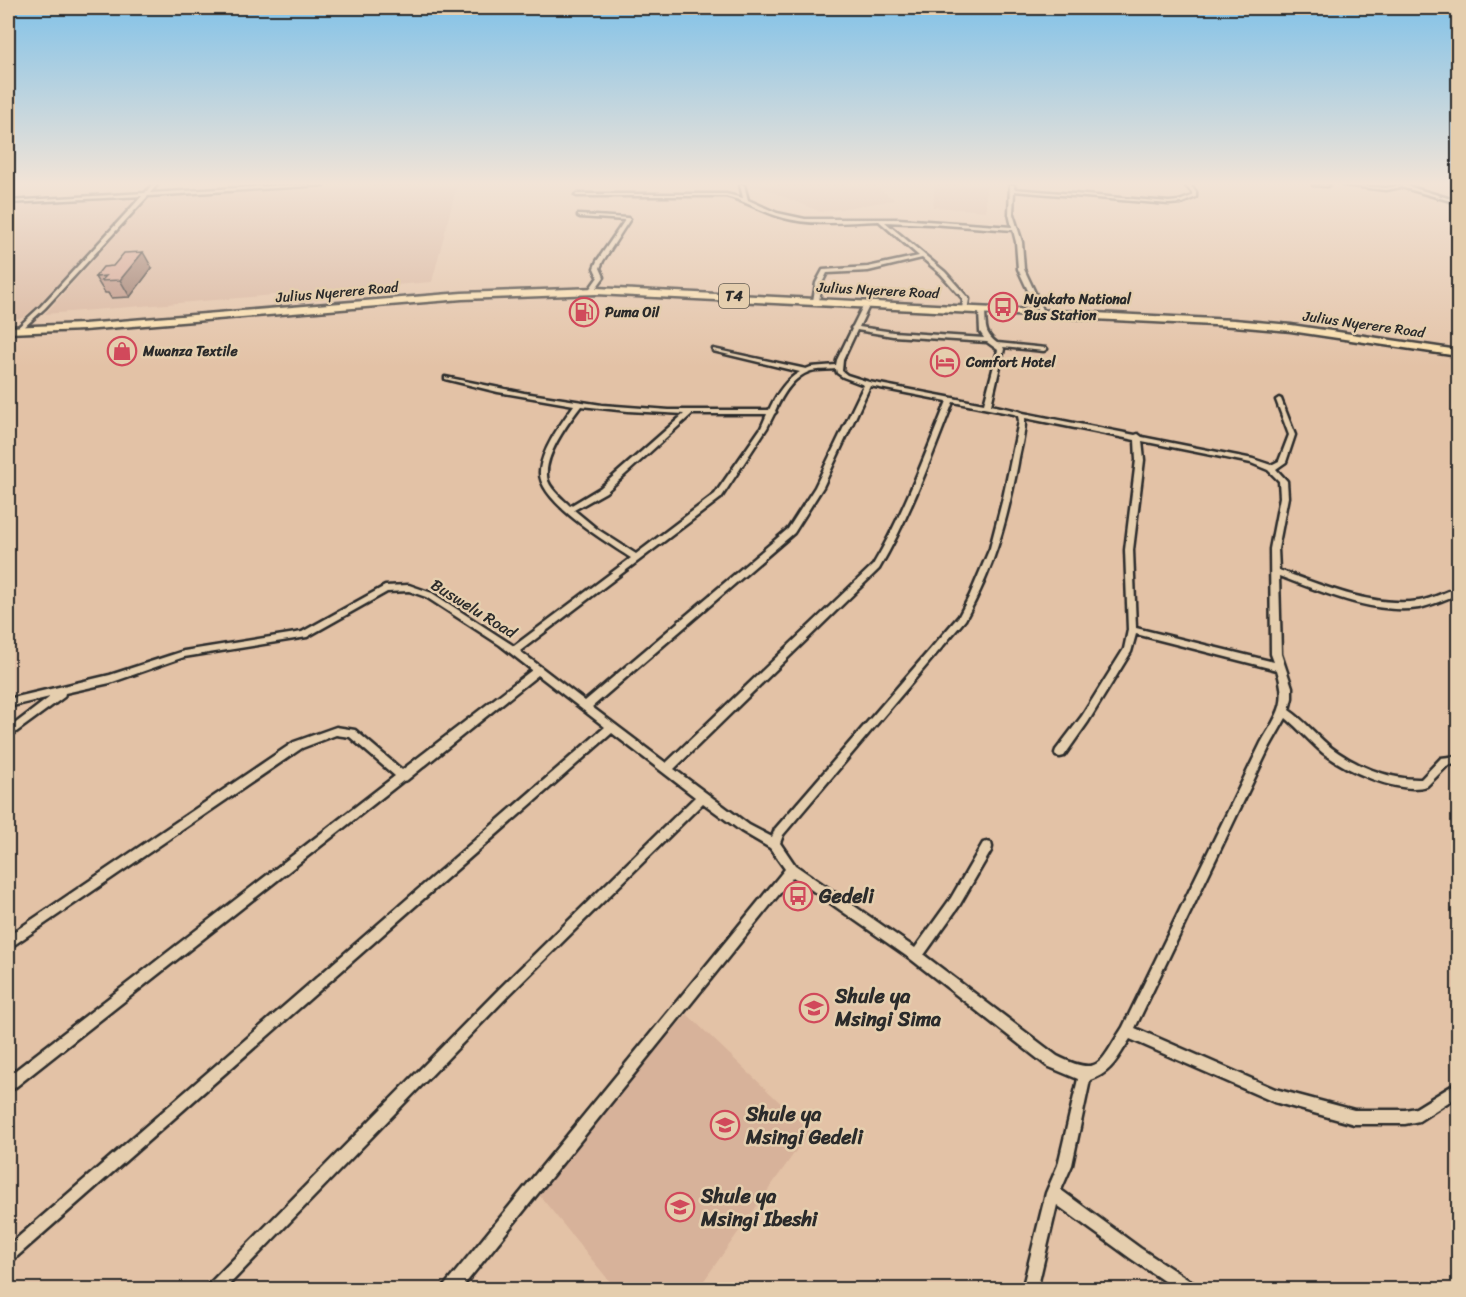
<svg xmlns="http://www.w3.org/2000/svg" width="1466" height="1297" font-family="Sriracha,sans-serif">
<rect width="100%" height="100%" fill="#e3c2a6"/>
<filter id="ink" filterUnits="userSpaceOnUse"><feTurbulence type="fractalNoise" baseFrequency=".0167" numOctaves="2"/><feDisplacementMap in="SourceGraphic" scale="12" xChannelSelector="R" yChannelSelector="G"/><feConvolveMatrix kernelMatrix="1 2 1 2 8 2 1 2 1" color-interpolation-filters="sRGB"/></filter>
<g filter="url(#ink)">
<path fill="#d7b29a" d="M390 185H457L432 282 45 314 151 196Z
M755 185H874L895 200 821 212Z
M935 185H986V211L933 207Z
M137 199 36 307 22 318 8 319V205Z
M687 1014 810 1131 698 1289H616L535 1190Z"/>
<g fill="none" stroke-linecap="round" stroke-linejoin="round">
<g stroke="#2b2b2b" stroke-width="5">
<path id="minor" d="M152 185H157L150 193 287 185H323L148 196 45 308 20 331H16V329L41 306 142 196 8 203V201L145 193Z
M740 185H744L748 200 777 213 805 219H898L1012 227 1009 214 1010 185H1014V189L1169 202 1179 201 1192 196V192L1185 185H1190L1196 192V197L1182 203 1169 204 1014 191 1013 214 1022 242 1024 269 1045 314 1042 316 1039 314 1018 269 1016 242 1013 230 931 224 885 222 945 272 969 299 967 311 962 310 963 299 941 274 922 258 868 271 827 273 822 283 819 301 816 303 813 301 816 283 823 270 868 267 919 256 879 221C848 222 814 226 784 218 764 213 746 201 726 196H577L575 195 577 194H726L743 198Z
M1313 185H1329L1327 186Z
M1343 185 1386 188 1404 185 1458 201V203L1401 187 1386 190Z
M578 215 628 218 630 219 603 261 600 268 604 277 593 292 591 293 588 291 598 277 594 268 597 261 625 220 580 217 578 216Z
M867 302 870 304 859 327 893 332 984 338 980 332 979 311 982 309 985 311C986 327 984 333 997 343L1046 348 1047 349 1044 351 1003 347 1004 349 991 405 1018 411 1023 413 1135 435 1138 434 1142 437 1253 459 1271 465 1279 461 1289 435 1276 400 1279 398 1281 399 1295 435 1286 462 1276 469 1287 481 1288 497 1278 549 1279 570C1321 585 1373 608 1419 601 1433 599 1445 591 1458 588V594C1446 599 1433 605 1419 608 1374 615 1320 591 1279 576L1281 654 1292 687V698L1289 710C1304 720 1315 734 1328 745 1353 765 1388 780 1421 779L1441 758 1458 756V764L1448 765 1427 786C1398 795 1346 770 1323 753 1310 742 1299 729 1286 718L1269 748 1135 1028 1275 1089 1354 1110H1405L1416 1108 1458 1082V1096L1419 1121 1405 1124H1354L1274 1102 1130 1039C1118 1057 1112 1073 1090 1080L1072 1165 1061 1190 1140 1248 1196 1285 1198 1290H1177L1130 1258 1057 1205 1037 1290H1022L1046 1193 1058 1165 1078 1079 1047 1066 912 960 793 877 460 1290H443L445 1285 785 869 770 848 741 831 703 803 507 997 224 1290H206L208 1285 499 989 695 797 612 733 13 1260 8 1262V1246L605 727 538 675 407 780 403 781 13 1089 8 1091V1076L395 776 350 737 336 735 302 748 8 949V936L294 742 336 727 355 730 402 770 532 670 500 645 426 597 409 591 387 592 307 637 184 657 110 683 65 693 64 697 8 738V729L50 697 8 707V699L110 675 184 651 302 632 385 586 409 585 432 593 514 646 631 558C608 543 537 501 540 471 542 449 562 422 574 405L498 392 445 379V377L524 393 602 405 669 410H769C776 395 785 380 800 372L713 351V349L806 369 811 367 836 365 837 360 852 329 851 328 853 326 864 304ZM857 330 893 336 987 342 998 350 984 404 869 382 847 375 842 371 843 360ZM836 369 837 373 843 377 864 385 815 487 788 529 585 701 520 651 721 498 767 428 774 414 776 412 775 411C783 394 793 377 811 371 819 369 828 370 836 369ZM870 386 947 401C924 457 904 513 873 565L666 763 592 707 794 533 823 487ZM953 402 1014 414 1018 416 1019 421 1003 498 990 548 970 595 959 616 775 829 772 837 749 825 674 769 879 569C910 516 931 459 953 402ZM581 406 628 411 684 414 600 488 570 506C563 499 552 491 548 481 541 459 568 423 581 406ZM692 414H767L761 428 715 494 636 554 597 529 574 510 606 492ZM1025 418 1135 440 1136 460 1125 550 1128 630 1124 649 1082 716 1056 750 1055 753 1056 756 1060 757 1064 756 1088 722 1131 652 1136 634 1277 670C1288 705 1278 713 1261 743L1123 1027C1100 1062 1101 1078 1057 1056L924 955 959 906 991 851 992 847 991 843 987 842 983 843 951 898 915 948 795 865 780 843 783 835 965 620C994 569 1007 521 1018 463 1020 449 1026 432 1025 418ZM1142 441 1251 463 1268 470 1279 481 1280 497 1270 549 1271 654 1274 662 1136 628 1133 550 1144 460Z"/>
</g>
<g stroke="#2b2b2b" stroke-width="5">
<path id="trunk" d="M596 288 1234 320 1291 325 1458 350V356L1291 331 1234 326 596 294 462 299 84 330 8 333V327L84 324 462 293Z"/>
</g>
<use href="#minor" fill="#e5ceae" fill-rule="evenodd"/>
<use href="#trunk" fill="#f9deab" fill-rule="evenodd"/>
</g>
<path fill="#b5897a" stroke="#2b2b2b" stroke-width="1.5" d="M152 268 130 297 111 298 108 293H105L95 277Z"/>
<path fill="#936f63" stroke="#2b2b2b" stroke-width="1.5" d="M143 252 152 268 130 297 120 280Z"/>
<path fill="#d29f8e" stroke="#2b2b2b" stroke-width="1.5" d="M143 252 120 280 101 281 106 276 95 277 103 267 113 266 124 253Z"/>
</g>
<linearGradient id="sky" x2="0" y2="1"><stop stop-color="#82c2e8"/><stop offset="0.5" stop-color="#f2e4d7"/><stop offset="1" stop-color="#f2e4d7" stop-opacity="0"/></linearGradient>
<rect width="1466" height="367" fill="url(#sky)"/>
<defs>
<g id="bus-ring" transform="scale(1.5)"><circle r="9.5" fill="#e5ceae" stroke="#d1495b" stroke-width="1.5"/><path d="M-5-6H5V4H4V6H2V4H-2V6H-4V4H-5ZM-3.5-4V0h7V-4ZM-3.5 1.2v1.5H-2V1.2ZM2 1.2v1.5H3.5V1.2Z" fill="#d1495b"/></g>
<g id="fuel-ring" transform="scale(1.5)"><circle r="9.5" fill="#e5ceae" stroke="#d1495b" stroke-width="1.5"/><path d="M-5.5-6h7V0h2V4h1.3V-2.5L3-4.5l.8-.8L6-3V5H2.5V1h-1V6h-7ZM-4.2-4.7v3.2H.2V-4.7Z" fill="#d1495b"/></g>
<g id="shop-ring" transform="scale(1.5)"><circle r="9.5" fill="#e5ceae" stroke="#d1495b" stroke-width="1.5"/><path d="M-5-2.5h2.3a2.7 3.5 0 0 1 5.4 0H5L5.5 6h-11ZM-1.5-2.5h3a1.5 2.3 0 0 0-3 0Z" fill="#d1495b"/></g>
<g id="hotel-ring" transform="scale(1.5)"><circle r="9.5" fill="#e5ceae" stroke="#d1495b" stroke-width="1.5"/><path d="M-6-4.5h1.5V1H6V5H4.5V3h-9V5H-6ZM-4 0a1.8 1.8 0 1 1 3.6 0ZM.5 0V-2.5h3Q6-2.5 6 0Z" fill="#d1495b"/></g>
<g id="school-ring" transform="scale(1.5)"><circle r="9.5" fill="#e5ceae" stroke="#d1495b" stroke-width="1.5"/><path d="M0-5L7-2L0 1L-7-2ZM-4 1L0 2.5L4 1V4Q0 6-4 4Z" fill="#d1495b"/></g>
</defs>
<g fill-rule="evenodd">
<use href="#bus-ring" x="1003" y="307"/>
<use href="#fuel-ring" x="584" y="312"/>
<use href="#shop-ring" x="122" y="351"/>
<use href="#hotel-ring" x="945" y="362"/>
<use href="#bus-ring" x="798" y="896"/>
<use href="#school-ring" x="814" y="1008"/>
<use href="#school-ring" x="725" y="1125"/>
<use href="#school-ring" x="680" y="1207"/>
</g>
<g text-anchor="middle" stroke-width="5" stroke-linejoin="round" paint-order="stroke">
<g font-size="14" fill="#2b2b2b" stroke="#e5ceae">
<text transform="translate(878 290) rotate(3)" y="5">Julius Nyerere Road</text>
<text transform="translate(337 292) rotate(-5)" y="5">Julius Nyerere Road</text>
<text transform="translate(1364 324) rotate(8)" y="5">Julius Nyerere Road</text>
</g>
<g font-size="14" font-weight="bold" fill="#2b2b2b" stroke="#e5ceae" text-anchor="start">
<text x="1024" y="304">Nyakato National<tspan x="1024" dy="16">Bus Station</tspan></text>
<text x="605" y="317">Puma Oil</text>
<text x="143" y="356">Mwanza Textile</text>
<text x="966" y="367">Comfort Hotel</text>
</g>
<rect fill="#e5ceae" stroke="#635c52" stroke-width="1.5" x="719" y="284" width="30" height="24" rx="4.5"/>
<g font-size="15" font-weight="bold" fill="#2b2b2b">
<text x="734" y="301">T4</text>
</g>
<g font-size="16" fill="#2b2b2b" stroke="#e5ceae">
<text transform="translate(474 608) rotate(32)" y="6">Buswelu Road</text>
</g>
<g font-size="20" font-weight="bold" fill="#2b2b2b" stroke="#e5ceae" text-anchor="start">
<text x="819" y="903">Gedeli</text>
<text x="835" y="1003">Shule ya<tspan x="835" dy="23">Msingi Sima</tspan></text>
<text x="746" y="1121">Shule ya<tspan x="746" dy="23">Msingi Gedeli</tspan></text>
<text x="701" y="1203">Shule ya<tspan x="701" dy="23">Msingi Ibeshi</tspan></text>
</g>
</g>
<rect width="1466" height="1297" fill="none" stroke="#e5ceae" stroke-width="30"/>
<rect x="15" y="15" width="1436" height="1267" fill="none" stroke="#2b2b2b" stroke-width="2" filter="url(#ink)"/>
</svg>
